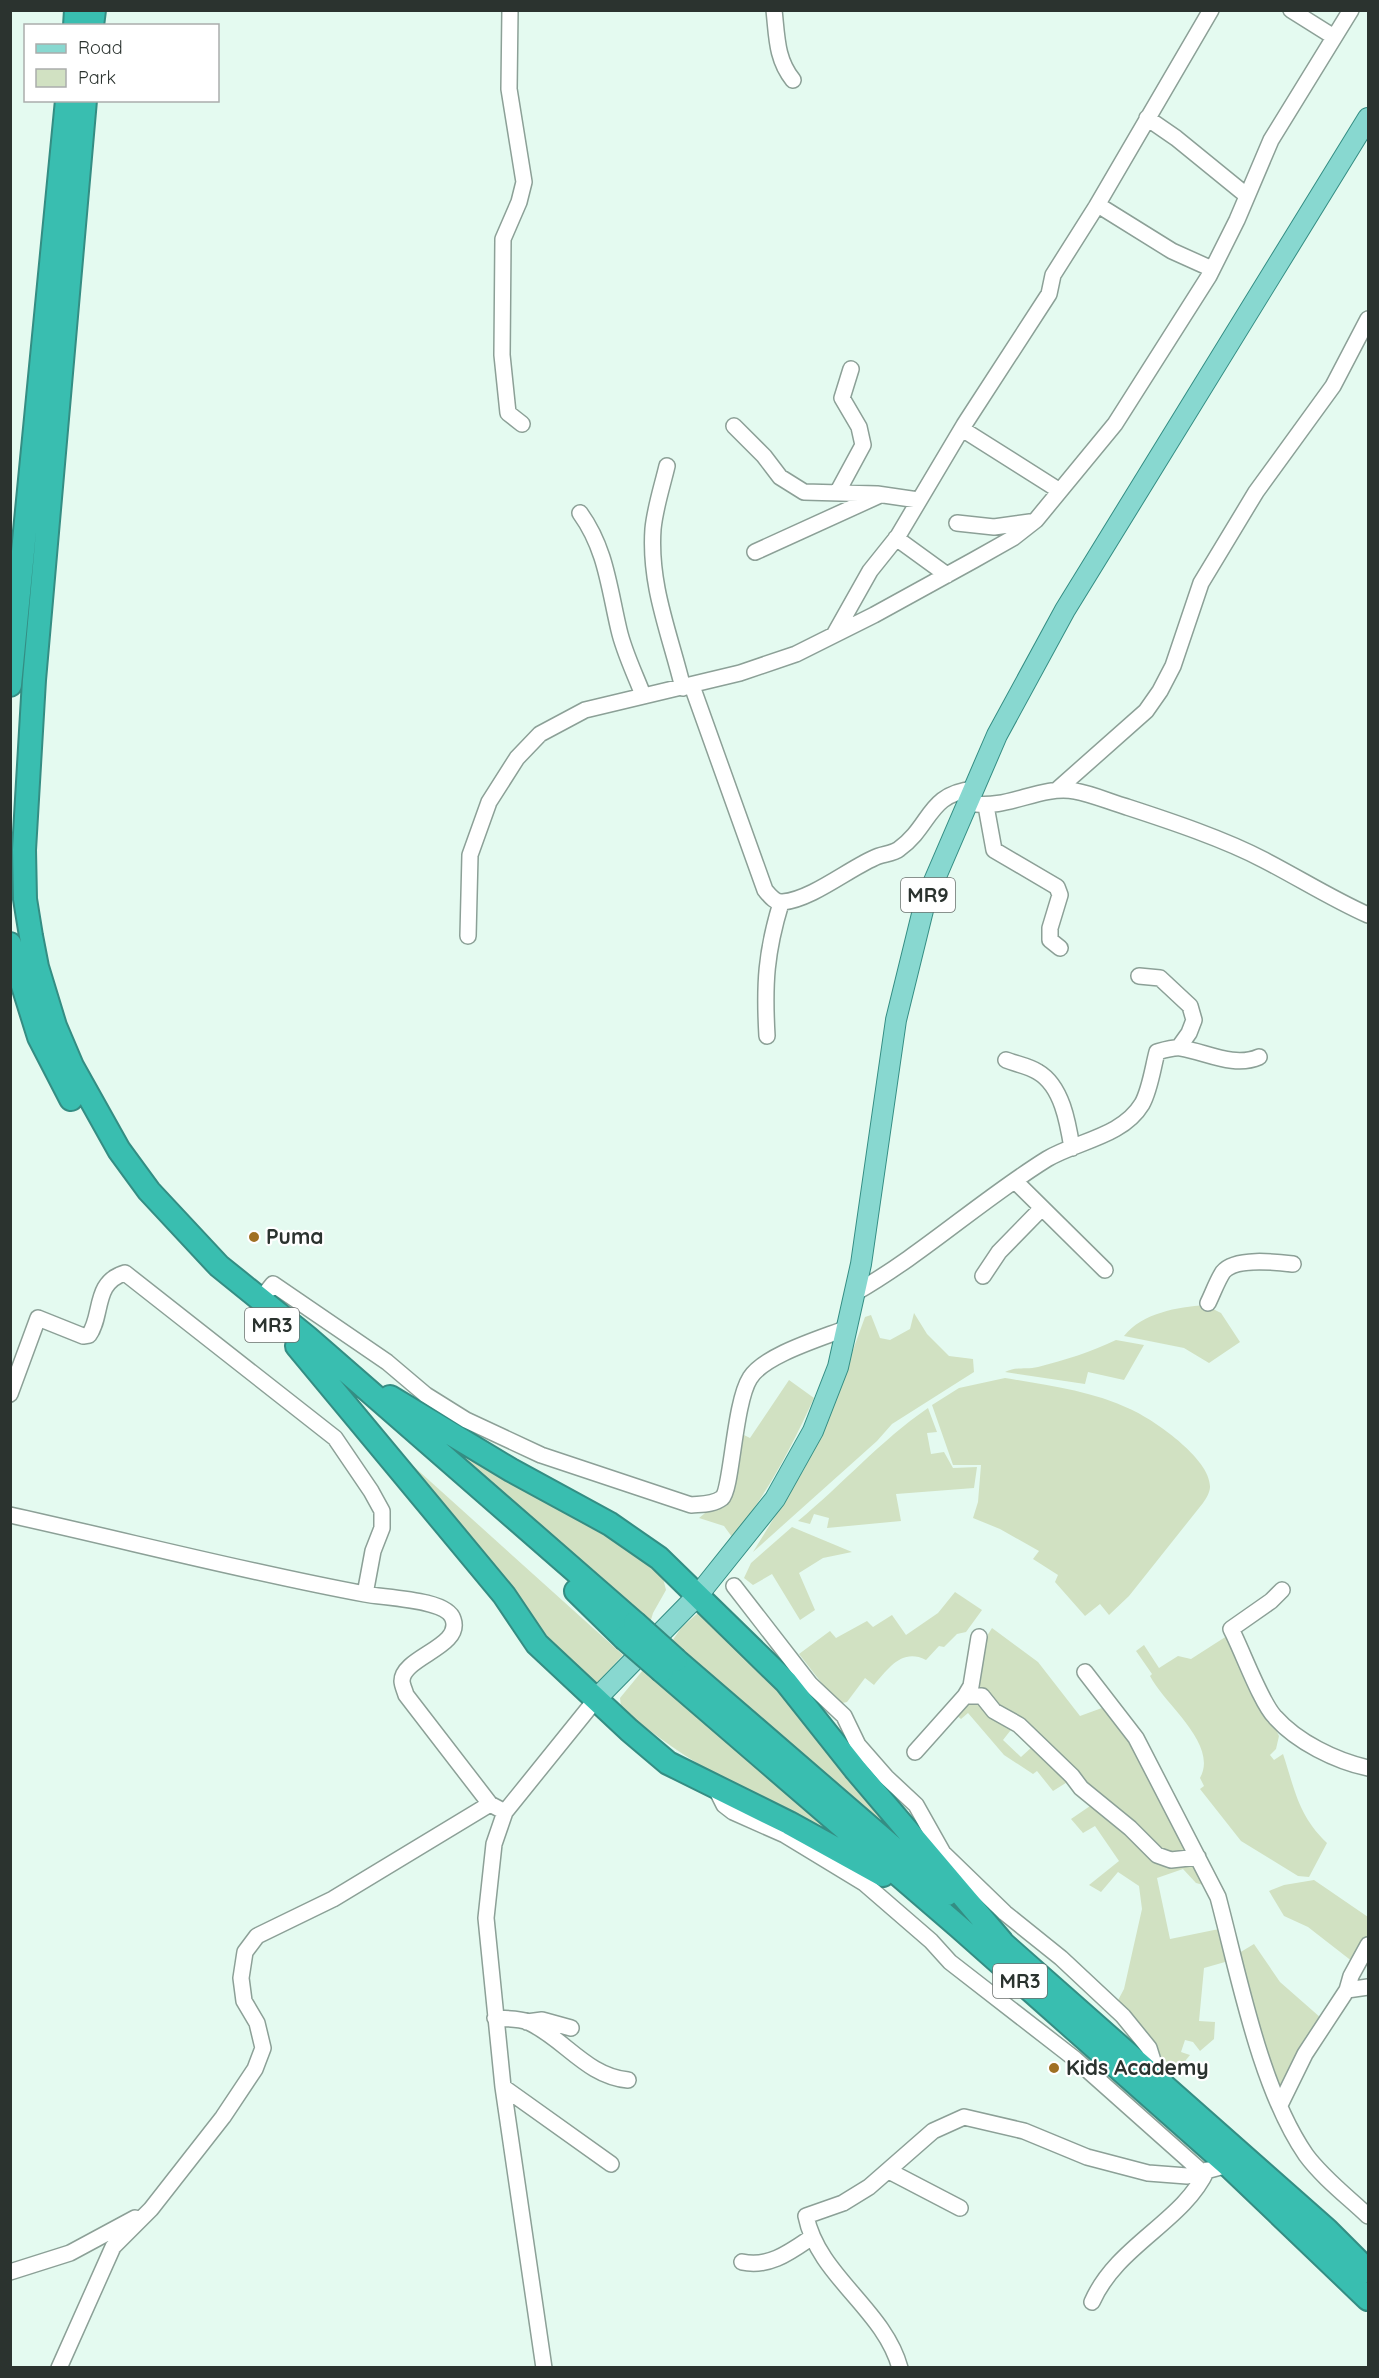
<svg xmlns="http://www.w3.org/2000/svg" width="1379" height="2378" font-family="Quicksand,sans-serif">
<rect width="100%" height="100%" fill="#e4faf0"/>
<path fill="#d1e1c2" d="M1205 1305 1221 1313 1240 1342 1209 1363 1184 1348 1124 1336C1142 1313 1178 1307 1205 1305Z
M914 1313 927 1334 949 1356 973 1359 974 1372 892 1424 877 1441 753 1552 803 1471 823 1432 865 1317 871 1315 880 1338 890 1340 910 1329Z
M1116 1340 1144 1345 1124 1380 1088 1372 1085 1384 1005 1372C1017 1366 1026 1370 1038 1367 1065 1360 1091 1352 1116 1340Z
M1005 1378C1047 1385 1092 1391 1130 1409 1153 1419 1211 1459 1210 1487 1210 1492 1206 1499 1203 1503L1129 1596 1109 1615 1100 1604 1085 1616 1055 1582 1058 1575 1033 1559 1039 1551 1000 1529 973 1518 978 1502 981 1465H953L932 1405 959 1388Z
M789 1380 814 1398C791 1448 767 1495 732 1537L724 1526 699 1518 720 1501 740 1433 750 1438Z
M928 1408 937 1432 927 1433 931 1454 944 1452 953 1468 977 1467 974 1488 896 1494 901 1521 827 1528 829 1518 814 1514 810 1524 798 1521C842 1485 881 1440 928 1408Z
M427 1432 610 1539 656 1571 663 1578 666 1590 653 1613 648 1630Z
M401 1455 623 1655 595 1685 563 1656Z
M792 1527 852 1552 823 1558 799 1573 815 1610 800 1620 772 1574 753 1585 744 1578 751 1563Z
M955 1592 982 1610 966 1632 957 1634 944 1647 939 1646 926 1660C902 1648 889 1668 874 1685L865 1678 847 1702 838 1704 799 1654 830 1631 836 1638 867 1621 873 1627 892 1615 906 1635 938 1613Z
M699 1612 729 1633 795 1709 908 1854 668 1647 681 1628Z
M992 1628 1038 1662 1080 1716 1110 1705 1192 1855 1164 1856 973 1686 982 1644Z
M1230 1634 1279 1736 1276 1749 1270 1755 1274 1760 1283 1754C1295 1790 1298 1815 1327 1843L1309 1877 1298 1876 1241 1841 1200 1789 1204 1786 1200 1778C1219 1744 1164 1704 1150 1676L1152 1674 1136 1651 1144 1645 1159 1668 1178 1656 1191 1659Z
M643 1670 852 1849C774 1805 688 1767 621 1707L620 1698Z
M971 1697 1014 1726 1003 1740 1021 1757 1033 1746 1069 1781 1053 1791 1037 1771 1033 1774 1004 1755 968 1713 961 1719 956 1715Z
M1093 1804 1141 1845 1197 1861 1207 1886 1196 1883 1183 1869 1157 1878 1170 1939 1224 1928 1232 1960 1204 1968 1199 2021 1215 2022 1214 2039 1200 2051 1193 2042 1185 2040 1181 2052 1190 2055 1177 2071 1151 2048 1116 2004 1124 1989 1142 1909 1139 1886 1118 1872 1101 1892 1089 1885 1119 1861 1095 1826 1083 1833 1071 1819Z
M1314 1880 1368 1917V1938L1353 1962 1308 1927 1284 1916 1269 1891 1284 1885Z
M1254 1944 1280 1982 1321 2018 1279 2090 1262 2044 1239 1953Z"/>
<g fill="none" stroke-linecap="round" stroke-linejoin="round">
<g stroke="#8ca097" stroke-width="18">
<path id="minor" d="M510 10 509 89 524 182 519 202 503 239 502 355 508 413 522 424
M774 10C777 36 776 59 793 80
M1291 10 1334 37
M1147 118 1176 138 1246 195
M1098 205 1172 251 1212 269
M734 426 764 456 780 477 804 492 877 494 918 500
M962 429 1060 491
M667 466C662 487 655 508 653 529 649 586 670 634 683 688
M837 493 863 445 859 427 842 398 851 369
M580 513C606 549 609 588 619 630 624 652 635 674 643 695
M957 523 994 527 1030 522
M896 538 947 575
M755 552 878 496
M834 635 870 571 898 536 964 425 1049 294 1053 275 1096 207 1211 10
M692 686 765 890C770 896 775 903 783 902 812 899 847 870 874 858 881 854 893 854 899 849 932 825 927 794 974 789
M1058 789 1146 711 1160 691 1173 666 1201 583 1256 492 1333 386 1368 319
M968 803C1009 811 1037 785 1075 791 1092 794 1110 802 1127 807 1170 821 1224 839 1264 860 1299 878 1332 899 1368 915
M986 806 994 850 1057 887 1060 895 1050 928V940L1060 948
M468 936 470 855 489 802 517 758 540 734 585 710 740 673 796 654 874 615 974 560 1013 538 1036 520 1115 424 1209 276 1237 220 1271 140 1351 10
M1139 976 1160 978 1190 1006 1194 1020 1189 1033 1179 1047
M767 1036C764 984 766 952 781 903
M1006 1060C1016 1064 1029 1066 1038 1072 1062 1086 1068 1123 1072 1148
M1016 1182 1105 1270
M983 1276 999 1252 1041 1209
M855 1293C923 1254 981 1200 1047 1159 1077 1141 1122 1137 1142 1104 1150 1090 1153 1067 1157 1052 1164 1050 1174 1047 1181 1048 1206 1052 1234 1068 1259 1057
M260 1300 273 1284 387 1362 426 1395 466 1420 541 1455 691 1505C701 1504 713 1505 722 1498 732 1489 734 1403 750 1378 764 1355 822 1338 847 1328
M1208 1303C1213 1293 1217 1281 1223 1272 1235 1257 1276 1262 1293 1264
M10 1394 38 1318 83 1336 89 1335C103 1316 93 1282 125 1273L335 1438 371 1491 382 1511V1528L373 1551 365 1594
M10 1515C128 1541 246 1572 365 1594 385 1598 447 1599 453 1619 463 1647 402 1657 402 1681 402 1685 405 1691 406 1695L490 1804 505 1812
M734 1586 810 1684 844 1716 858 1745 886 1777 916 1805 943 1853 1005 1913 1061 1958 1123 2016 1149 2048 1159 2080
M1282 1590 1271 1601 1231 1629C1242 1650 1261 1703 1275 1717 1297 1742 1336 1761 1368 1768
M1085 1672 1136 1738 1218 1897C1239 1976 1260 2088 1306 2155 1323 2178 1348 2197 1368 2216
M965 1696H982L994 1711 1019 1725 1072 1776 1081 1788 1130 1828 1157 1855 1171 1860 1198 1857
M915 1752 965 1696 971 1686 979 1637
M715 1787 724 1805 733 1812 785 1835 864 1883 931 1941 950 1962 1075 2059 1202 2172
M1347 1990 1368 1987
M495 2018C505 2019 519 2018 528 2022 564 2038 586 2076 628 2080
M527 2022 542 2020 571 2028
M503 2087 611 2164
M1280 2105 1305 2054 1347 1990 1351 1976 1368 1945
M889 2171 960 2208
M742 2262C769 2268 790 2252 812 2237
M10 2272 70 2253 135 2218
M1092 2302C1117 2245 1183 2222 1207 2170
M59 2368 113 2247 151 2209 223 2117 255 2069 263 2048 257 2023 244 2001 241 1978 245 1952 257 1936 333 1899 490 1804
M544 2368 503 2087 486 1918 494 1844 505 1812 597 1698
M900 2368C884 2309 818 2276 806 2216L843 2203 869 2187 933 2131 964 2117 1024 2131 1087 2157 1148 2173 1187 2176 1228 2165"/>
</g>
<g stroke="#348d83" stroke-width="22">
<path id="major" d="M597 1698 699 1594 775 1499 813 1431 838 1367 861 1264 896 1020 925 902 997 735 1065 610 1368 118"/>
</g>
<g stroke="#348d83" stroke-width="26">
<path id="highway" d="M75 26 76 10
M92 26 94 10
M85 100 34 680 24 850 25 899 31 936 37 967 55 1026 72 1066 119 1150 149 1191 219 1266 307 1337 635 1623
M10 685 67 100
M10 944 39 1037 71 1099
M297 1346 504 1595 537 1644 629 1730 668 1763 789 1823 883 1875
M390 1397 511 1470 610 1524 659 1558 786 1682 855 1769 1002 1942
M576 1591 624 1638
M676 1660 947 1894
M662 1671 959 1927 1228 2165 1368 2299
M990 1932 1327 2230 1368 2271"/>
</g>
<use href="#minor" stroke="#fff" stroke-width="15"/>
<use href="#major" stroke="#88d8d0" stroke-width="20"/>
<use href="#highway" stroke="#39beb0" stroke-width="22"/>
<g stroke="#348d83" stroke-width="26" stroke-linecap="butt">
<path id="highway-bridge" d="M635 1623 676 1660
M624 1638 662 1671"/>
</g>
<use href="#highway-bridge" stroke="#39beb0" stroke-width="22"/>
</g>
<g fill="#9f7023" stroke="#fff" stroke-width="2">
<circle cx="254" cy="1237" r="6"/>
<circle cx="1054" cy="2068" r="6"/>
</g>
<g text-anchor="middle" stroke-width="4.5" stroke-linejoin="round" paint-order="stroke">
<g fill="#fff" stroke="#6b706d" stroke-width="1.5">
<rect x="901" y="878" width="54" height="34" rx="4.5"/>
<rect x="245" y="1308" width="54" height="34" rx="4.5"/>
<rect x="993" y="1964" width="54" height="34" rx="4.5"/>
</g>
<g font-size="20" font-weight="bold" fill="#2b332f">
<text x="928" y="902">MR9</text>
<text x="272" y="1332">MR3</text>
<text x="1020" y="1988">MR3</text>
</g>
<g font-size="21" font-weight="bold" fill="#2b332f" stroke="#fff" text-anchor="start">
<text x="266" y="1244">Puma</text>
<text x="1066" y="2075">Kids Academy</text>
</g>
</g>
<rect width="1379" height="2378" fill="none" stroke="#2b332f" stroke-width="24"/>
<rect x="24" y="24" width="195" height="78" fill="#ffffff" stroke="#aaadac" stroke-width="1.5"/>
<rect x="36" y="44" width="30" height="9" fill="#88d8d0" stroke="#aaadac" stroke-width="1.5"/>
<text x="78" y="54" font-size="18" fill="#2b332f">Road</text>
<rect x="36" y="69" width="30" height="18" fill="#d1e1c2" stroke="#aaadac" stroke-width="1.5"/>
<text x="78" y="84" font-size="18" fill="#2b332f">Park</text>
</svg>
